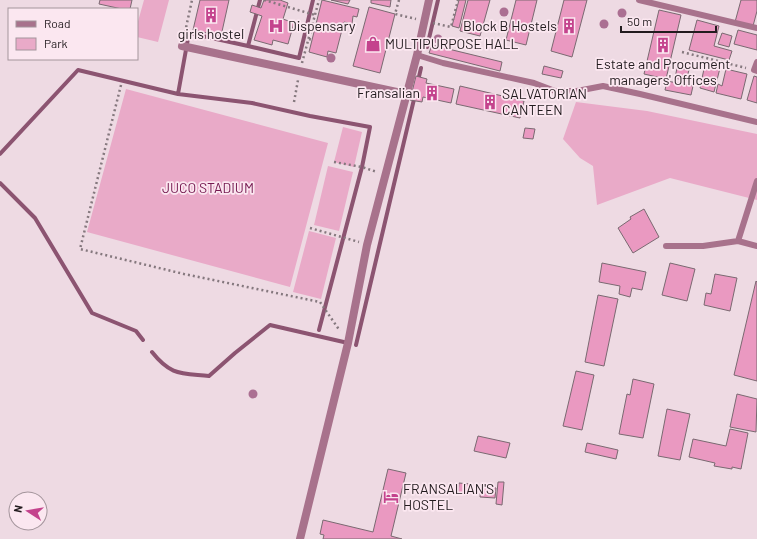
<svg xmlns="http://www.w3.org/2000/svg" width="757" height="539" font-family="Barlow,sans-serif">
<rect width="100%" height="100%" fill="#eedae3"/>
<path fill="#e9aac8" d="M144 0H169L158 42 137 37V25Z
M126 89 328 143 290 287 87 232Z
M576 102 647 111 757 134V200L670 178 597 205 593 166 580 158 563 139Z
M343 127 362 132 354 167 334 162Z
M328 166 353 172 339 231 314 225Z
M309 231 336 238 321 299 293 292Z"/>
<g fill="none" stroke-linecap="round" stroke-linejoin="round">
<path stroke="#8c5471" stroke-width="4" d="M248 46 299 58 313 0
M427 47 438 0
M418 81 421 68
M178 94 189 33 248 46 260 0
M0 154 78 70 178 94 252 103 310 116 370 127 362 167 319 330
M0 183 35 218 92 313 136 331 143 340
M356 345 415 95
M152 352C171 376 181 373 209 376L235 353 270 325 348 343"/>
</g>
<path fill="#ea99c1" stroke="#7a6971" d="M100 0H132L130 9H122L99 4Z
M200 0H229L221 36 193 30Z
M264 0H280L288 3 283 19 294 23 288 44 273 40 272 45 254 40 262 16 250 12 252 5 261 8Z
M322 0 359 9 357 17 353 16 352 24 344 22 336 53 328 51 327 57 309 52Z
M331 0H350L348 4Z
M371 0H391L390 7 371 3Z
M459 0H466L459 28 452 26Z
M468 0H490L480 36 460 31Z
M516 0H537L526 45 506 40Z
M564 0H587L572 57 551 51Z
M741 0H757V11L753 26 735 22Z
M369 7 395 14 380 73 353 66Z
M659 10 681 15 666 79 644 74Z
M697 20 719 26 714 46 732 51 729 60 689 50Z
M738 30 757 35V50L734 44Z
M722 33 732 36 729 47 718 44Z
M432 45 502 62 500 71 429 53Z
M705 64 720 68 714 92 700 88Z
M544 66 563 71 561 78 542 74Z
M677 68 689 70 686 81 675 78Z
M726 69 747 74 741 99 716 93 718 84 722 86Z
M416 76 427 79 426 83 454 89 451 103 423 97 422 102 410 100Z
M754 76 757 77V103L747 100Z
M667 81 693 86 691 95 665 90Z
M460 86 524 101 520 118 456 104Z
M525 128 535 129 533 139 523 138Z
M644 209 659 237 633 253 618 228 631 219 630 217Z
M602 263 646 272 642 290 632 288 630 297 619 294 620 286 599 282Z
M670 263 695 269 687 301 662 295Z
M715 274 737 278 730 311 704 305 706 293 711 294Z
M756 281 757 282V381L734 375Z
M598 295 618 299 604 366 585 362Z
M576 371 594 375 582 430 563 426Z
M633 379 654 384 643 438 619 434 627 394 630 395Z
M737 394 757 399 756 432 730 427Z
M667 409 690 414 680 460 658 456Z
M730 429 748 433 741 469 732 467V469L714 466 715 463 689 457 693 439 726 446Z
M478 436 510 443 506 458 474 451Z
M587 443 618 450 616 459 585 452Z
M388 469 406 473 391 536 402 539H323L324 535 320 534 323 520 373 532Z
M498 482H504L502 505 496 504Z
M459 483 470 484 468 495 458 494Z
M481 484 496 488 495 498 480 497Z"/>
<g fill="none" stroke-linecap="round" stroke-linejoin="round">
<path stroke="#85787e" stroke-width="2.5" stroke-dasharray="2 3" stroke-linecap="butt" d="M264 0 315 15
M399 0 395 14 416 19
M433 23 451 27 458 0
M184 37 192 0
M309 39 313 40
M682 52 746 68
M302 63 319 0
M121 85 80 249 184 274 320 302 340 331
M294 102 298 80
M334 162 362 167 377 172
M310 228 359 242"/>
<path stroke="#a8728c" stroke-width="6" d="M639 0 757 28
M417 55 443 63 534 83 555 91H577L603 86 640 94 757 122
M757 62 754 70 757 71
M738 241 757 181
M666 246H703L738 241 757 246"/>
<path stroke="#a8728c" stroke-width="8" d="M182 46 406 94
M300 539 348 343 367 245 417 55 429 0"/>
</g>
<g fill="#ab6f92">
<circle cx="504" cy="12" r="4.5"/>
<circle cx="622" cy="13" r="4.5"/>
<circle cx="604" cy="24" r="4.5"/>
<circle cx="438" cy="39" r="4.5"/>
<circle cx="331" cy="58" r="4.5"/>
<circle cx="253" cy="394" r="4.5"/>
</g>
<defs>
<g id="building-bare" transform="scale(1.2)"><path d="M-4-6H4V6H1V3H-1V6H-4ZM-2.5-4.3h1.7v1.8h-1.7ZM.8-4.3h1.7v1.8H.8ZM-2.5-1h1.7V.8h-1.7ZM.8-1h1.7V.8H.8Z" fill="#c4438d" stroke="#fbe7f0" stroke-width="2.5" paint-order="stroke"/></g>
<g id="hospital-bare" transform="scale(1.2)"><path d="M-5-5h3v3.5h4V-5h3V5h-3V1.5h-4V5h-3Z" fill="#c4438d" stroke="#fbe7f0" stroke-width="2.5" paint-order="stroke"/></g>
<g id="shop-bare" transform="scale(1.2)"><path d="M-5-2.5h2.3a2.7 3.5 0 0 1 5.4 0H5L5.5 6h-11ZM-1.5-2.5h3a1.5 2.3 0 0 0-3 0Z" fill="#c4438d" stroke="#fbe7f0" stroke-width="2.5" paint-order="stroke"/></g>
<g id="hotel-bare" transform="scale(1.2)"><path d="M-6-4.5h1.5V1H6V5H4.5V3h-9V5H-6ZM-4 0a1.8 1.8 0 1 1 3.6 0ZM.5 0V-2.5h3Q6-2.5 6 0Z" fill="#c4438d" stroke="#fbe7f0" stroke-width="2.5" paint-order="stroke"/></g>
</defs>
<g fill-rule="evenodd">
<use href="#building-bare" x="211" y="15"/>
<use href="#hospital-bare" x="276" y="26"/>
<use href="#building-bare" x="569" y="26"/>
<use href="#shop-bare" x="373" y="44"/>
<use href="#building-bare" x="663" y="45"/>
<use href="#building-bare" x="432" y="93"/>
<use href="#building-bare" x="490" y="102"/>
<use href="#hotel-bare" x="391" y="497"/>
</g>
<g text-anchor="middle" stroke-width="3.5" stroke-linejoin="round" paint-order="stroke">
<g font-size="14" fill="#221b1e" stroke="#fbe7f0" text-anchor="start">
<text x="288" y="31">Dispensary</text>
<text x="557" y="31" text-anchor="end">Block B Hostels</text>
<text x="211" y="39" text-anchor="middle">girls hostel</text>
<text x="385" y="49">MULTIPURPOSE HALL</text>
<text x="663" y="69" text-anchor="middle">Estate and Procument<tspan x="663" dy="16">managers' Offices</tspan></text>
<text x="420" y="98" text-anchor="end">Fransalian</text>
<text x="502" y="99">SALVATORIAN<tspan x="502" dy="16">CANTEEN</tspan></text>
<text x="403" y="494">FRANSALIAN'S<tspan x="403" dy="16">HOSTEL</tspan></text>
</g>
<g font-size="14" fill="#74184f" stroke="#fbe7f0">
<text x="208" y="193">JUCO STADIUM</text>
</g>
</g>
<rect x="8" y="8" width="130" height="52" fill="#fbe7f0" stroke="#a4959c"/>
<rect x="16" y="21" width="20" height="6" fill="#a8728c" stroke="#a4959c"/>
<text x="44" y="28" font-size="12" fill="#221b1e">Road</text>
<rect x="16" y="38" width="20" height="12" fill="#e9aac8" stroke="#a4959c"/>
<text x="44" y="48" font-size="12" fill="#221b1e">Park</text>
<g transform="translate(28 511) rotate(282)"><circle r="19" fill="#fbe7f0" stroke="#a4959c"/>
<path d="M0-3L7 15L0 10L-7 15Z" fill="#c4438d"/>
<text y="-6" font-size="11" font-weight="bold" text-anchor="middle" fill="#221b1e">N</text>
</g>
<path d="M621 26v6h95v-6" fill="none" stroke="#221b1e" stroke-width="2"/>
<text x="627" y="26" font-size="12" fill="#221b1e" stroke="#fbe7f0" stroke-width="3" paint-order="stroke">50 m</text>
</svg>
